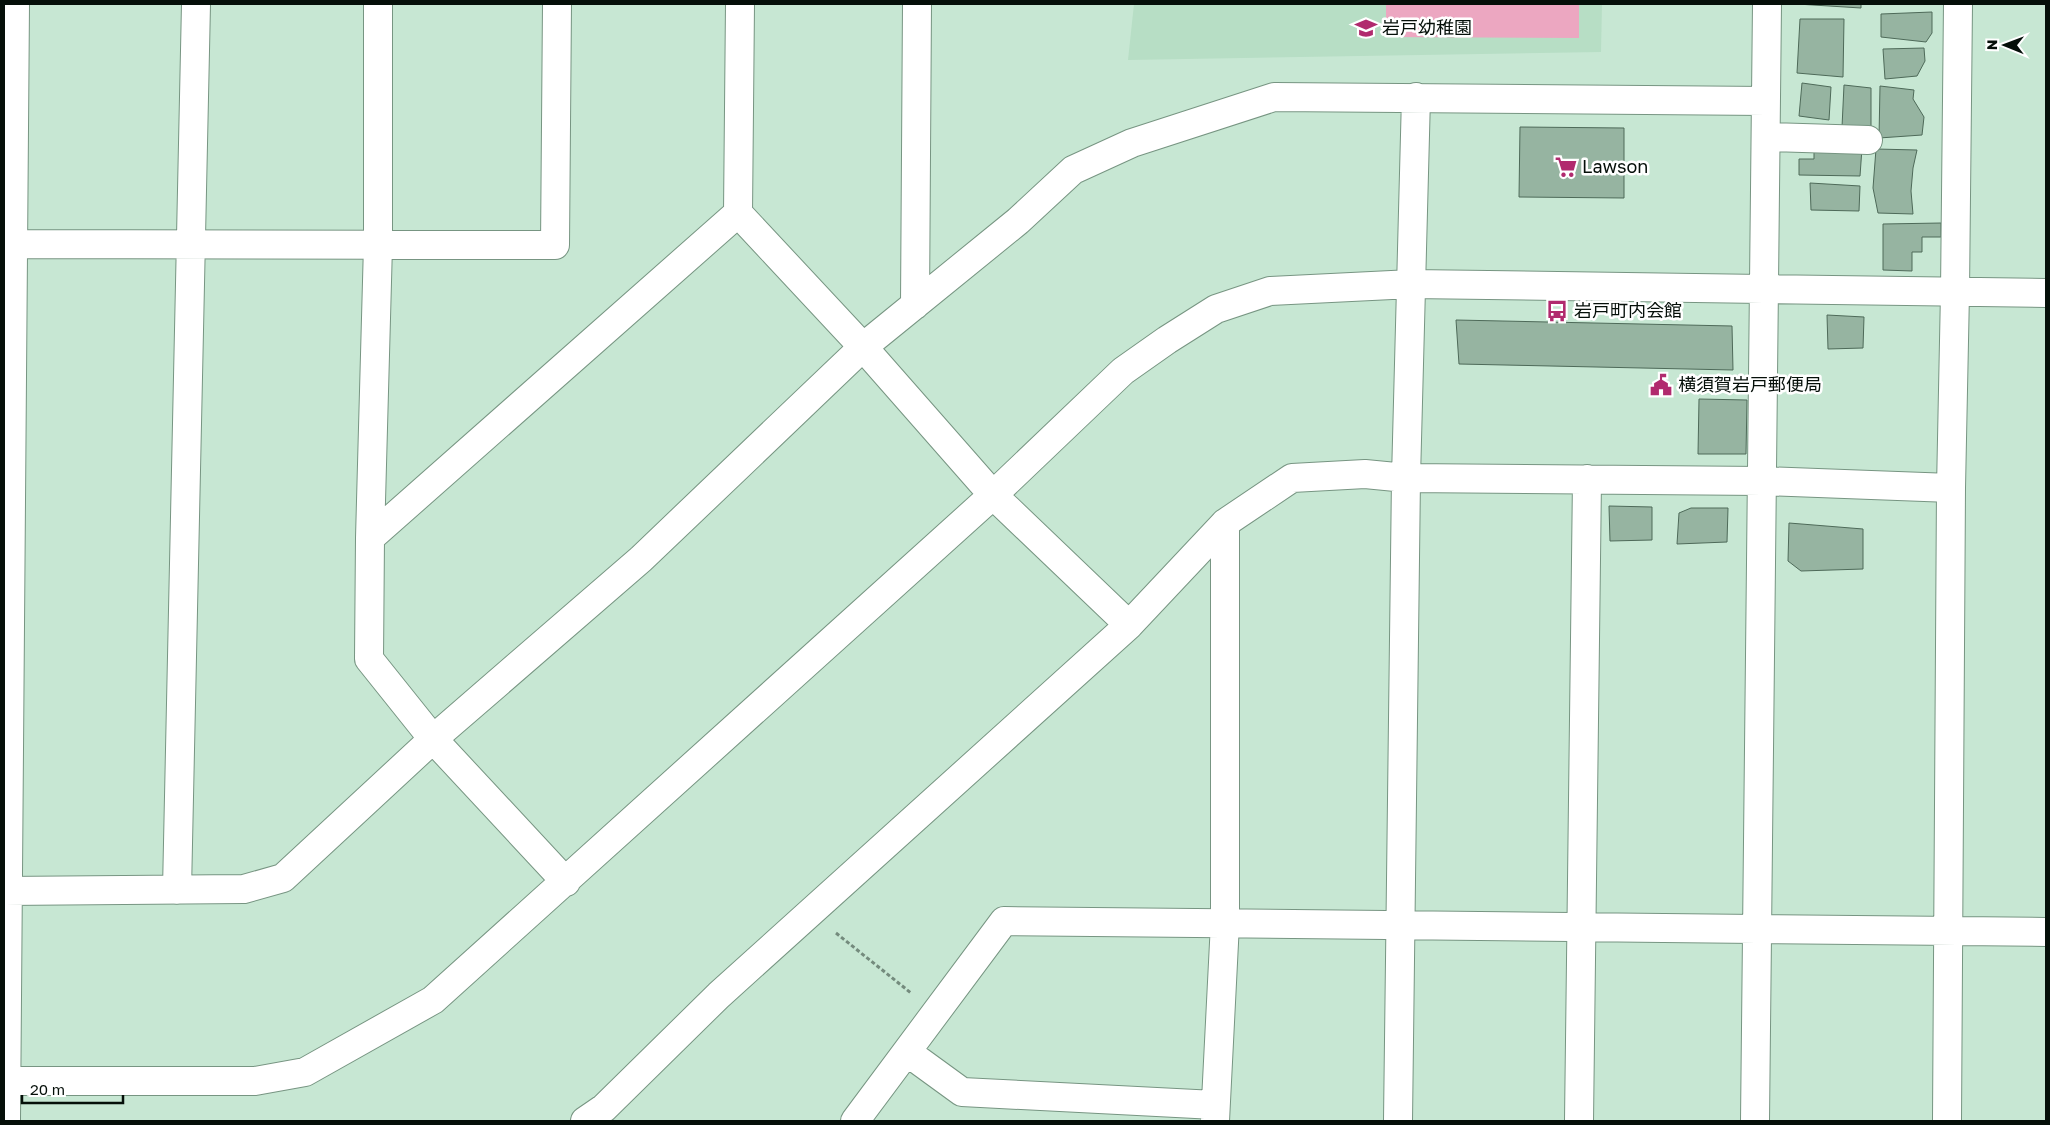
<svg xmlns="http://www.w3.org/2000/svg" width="2050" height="1125" font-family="'Golos Text','Noto Sans JP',sans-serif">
<rect width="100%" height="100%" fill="#c7e7d3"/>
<path fill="#b7dec5" d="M1134 4H1602L1601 52 1128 60Z"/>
<path fill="#eca7c1" d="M1386 4H1579V38L1386 37Z"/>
<path fill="#96b4a1" stroke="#4e6a59" d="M1797 4H1861V8Z
M1932 12V33L1926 42 1881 37V14Z
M1800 19H1844L1843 77 1797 73Z
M1924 48 1925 61 1917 76 1885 79 1883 49Z
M1802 83 1831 87 1829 120 1799 116Z
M1844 85 1871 88V127H1842Z
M1880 86 1914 90 1913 99 1924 117 1922 135 1879 138Z
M1520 127 1624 128V198L1519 197Z
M1862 148 1860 176 1799 175V159H1814V149Z
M1876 149 1917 150 1913 168 1911 191 1913 214 1878 213 1873 188Z
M1810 183 1860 186 1859 211 1811 210Z
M1941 223V237H1922V252H1912V271L1883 270V224Z
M1827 315 1864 317 1863 348 1828 349Z
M1456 320 1732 326 1733 370 1459 364Z
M1699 399 1747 400 1746 454H1698Z
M1609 506 1652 507V540L1610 541Z
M1691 508H1728L1727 542 1677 544 1679 513Z
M1789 523 1863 529V569L1801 571 1788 561Z"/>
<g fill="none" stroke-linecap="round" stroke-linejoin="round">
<g stroke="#779582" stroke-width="30">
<path id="minor" d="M378 4V245L370 538 369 659 433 739 566 882
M1766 137 1868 140
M738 213 740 4
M4 244 555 245 557 4
M915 305 917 4
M370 538 738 213 863 347 993 495 1129 625
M177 890 196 4
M4 891 244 889 283 878 433 739 641 559 863 347 1018 221 1073 170 1132 143 1274 97 1766 101
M907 1052 962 1092 1215 1105
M4 1081H255L305 1072 433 1000 993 495 1123 371 1167 340 1216 309 1270 291 1412 284 2046 293
M6 1121 15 4
M585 1121 604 1108 719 995 1129 625 1225 523 1292 478 1365 474 1406 478 1762 481 1951 488
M855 1121 1004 921 2046 932
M1215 1121 1225 923V523
M1398 1121 1406 478 1416 97
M1579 1121 1587 479
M1755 1121 1767 4
M1947 1121 1951 488 1955 292 1958 4"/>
</g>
<path stroke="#748b7d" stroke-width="3" stroke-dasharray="4 2.5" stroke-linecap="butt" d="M836 933 911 993"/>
<use href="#minor" stroke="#fff" stroke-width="28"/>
</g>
<defs>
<g id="school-bare" transform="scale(1.725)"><path d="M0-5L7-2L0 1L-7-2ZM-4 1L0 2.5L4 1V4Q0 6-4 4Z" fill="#b12a6e" stroke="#fff" stroke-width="2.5" paint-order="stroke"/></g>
<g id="supermarket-bare" transform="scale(1.725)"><path d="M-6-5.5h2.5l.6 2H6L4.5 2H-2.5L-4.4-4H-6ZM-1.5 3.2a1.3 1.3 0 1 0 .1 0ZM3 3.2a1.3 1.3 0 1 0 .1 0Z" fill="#b12a6e" stroke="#fff" stroke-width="2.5" paint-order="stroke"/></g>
<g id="bus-bare" transform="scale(1.725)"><path d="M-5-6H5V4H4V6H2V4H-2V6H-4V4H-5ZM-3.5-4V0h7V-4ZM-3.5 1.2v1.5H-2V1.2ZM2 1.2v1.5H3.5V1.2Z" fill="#b12a6e" stroke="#fff" stroke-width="2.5" paint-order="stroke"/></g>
<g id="civic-bare" transform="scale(1.725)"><path d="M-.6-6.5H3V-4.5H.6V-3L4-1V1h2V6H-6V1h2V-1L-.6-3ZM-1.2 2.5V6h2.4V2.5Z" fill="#b12a6e" stroke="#fff" stroke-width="2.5" paint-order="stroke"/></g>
</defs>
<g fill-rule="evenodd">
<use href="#school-bare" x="1366" y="28"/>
<use href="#supermarket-bare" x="1566" y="167"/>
<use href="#bus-bare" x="1557" y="311"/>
<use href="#civic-bare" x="1661" y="385"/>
</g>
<g text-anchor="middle" stroke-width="5" stroke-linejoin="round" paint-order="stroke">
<g font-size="18" fill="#050f09" stroke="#fff" text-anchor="start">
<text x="1382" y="34">岩戸幼稚園</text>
<text x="1582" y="173">Lawson</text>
<text x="1574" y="317">岩戸町内会館</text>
<text x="1678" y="391">横須賀岩戸郵便局</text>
</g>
</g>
<rect width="2050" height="1125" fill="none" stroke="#050f09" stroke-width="10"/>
<g transform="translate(2005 45) rotate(271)" stroke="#ffffff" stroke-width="4" paint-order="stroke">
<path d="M0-4L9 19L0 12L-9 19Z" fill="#050f09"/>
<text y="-8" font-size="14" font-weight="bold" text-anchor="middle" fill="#050f09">N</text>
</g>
<path d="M22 1095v8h101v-8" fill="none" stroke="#050f09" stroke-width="2.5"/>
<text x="30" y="1095" font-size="15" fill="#050f09" stroke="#ffffff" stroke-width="4" paint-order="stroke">20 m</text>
</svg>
